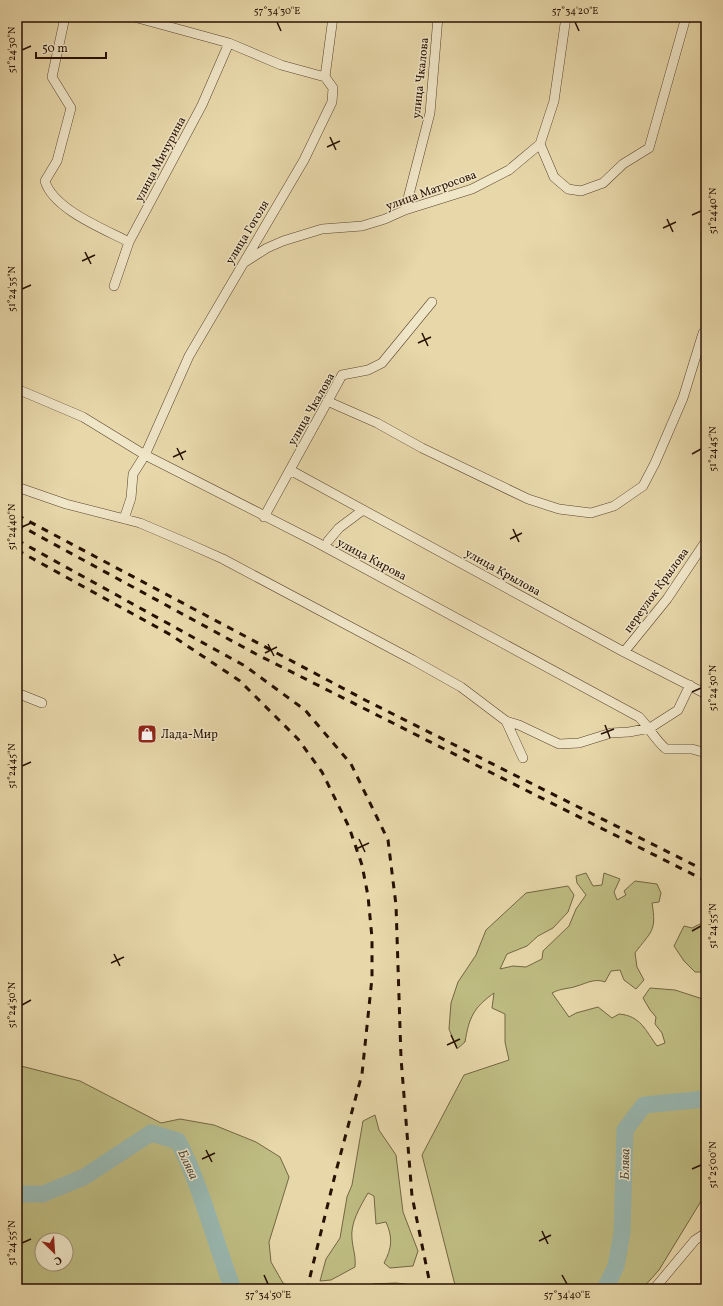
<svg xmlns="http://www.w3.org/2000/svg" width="723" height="1306" font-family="Vollkorn,serif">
<rect width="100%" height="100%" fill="#e7d7a9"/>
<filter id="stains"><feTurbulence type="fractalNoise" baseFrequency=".005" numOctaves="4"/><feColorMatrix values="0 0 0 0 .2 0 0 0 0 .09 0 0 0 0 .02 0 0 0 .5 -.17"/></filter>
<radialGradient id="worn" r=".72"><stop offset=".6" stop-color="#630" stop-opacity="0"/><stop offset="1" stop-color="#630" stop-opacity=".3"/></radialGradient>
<path fill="#bebc82" stroke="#736642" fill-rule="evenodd" d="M586 873 593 886 602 885 604 873 620 879 614 892 617 900 626 895 624 891 635 881 657 884 661 893 659 902 652 903C657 932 651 931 635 953L637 967 644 980 636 989 624 980 620 970 611 971 605 982C595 978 587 983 577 986 569 989 561 988 552 993L569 1017 576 1013 598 1007 612 1018 619 1014C641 1016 645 1030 657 1046L665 1043 662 1033 655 1024 656 1017 650 1010 643 998 650 988 675 990 706 1000V1193L659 1270 642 1289H456L422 1155 464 1075 509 1060 505 1042V1014L492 1008 494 993C473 1008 469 1018 465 1042L457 1049 449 1029 451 1003 458 982 476 955 486 930 526 893 568 886 574 895 568 912 553 928 538 936 527 946 507 954 500 969 513 966 526 967 542 959 543 951 569 926 576 909 586 895 577 883 576 876Z
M700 924 706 927V972H695L684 961 674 946 684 926 692 928Z
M17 1065 80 1081 161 1123 180 1119 214 1125 256 1142 280 1157 289 1177 269 1242 271 1262 283 1283 292 1289H17ZM42 1240H66V1264H42Z
M375 1115 379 1130 396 1155 403 1212 418 1251 413 1266 390 1268 384 1263C392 1248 393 1238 386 1222L376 1224 374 1196 368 1193C360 1207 350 1223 352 1239 353 1250 356 1256 355 1267L331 1280 320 1281 326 1259 340 1238 347 1197 352 1185 363 1121Z
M396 1283 422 1286 423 1289H364L373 1284Z"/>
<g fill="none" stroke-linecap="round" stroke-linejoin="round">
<path stroke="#99b8b1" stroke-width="17" d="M17 1194H43L84 1177 151 1133 178 1141C202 1188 214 1240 233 1289
M605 1289 616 1266 622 1233 625 1130 644 1105 706 1099"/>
<g stroke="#58422c" stroke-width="10">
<path id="street" d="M65 17 52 77 71 108 57 161 45 181C53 209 104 229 129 242
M134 17 229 43 281 65 325 77
M540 144 554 177 568 189 581 191 603 183 623 164 649 148 686 17
M405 210 430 113 438 17
M245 262 267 248 283 241 322 229 362 226 385 219 405 210 472 189 509 170 540 144 554 101 566 17
M114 286 129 242 202 105 229 43
M17 389 83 417 145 455 316 542 639 717C649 727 655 740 666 749H692L706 753
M327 401 377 423 422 448 528 499 559 509 591 513 614 506 643 486 655 463 683 398 703 333
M290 470 624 652 706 694
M17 487 66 504 140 523 187 543 223 559 413 660 461 687 506 721 523 758
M264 517 342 375 368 370 382 363 432 302
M124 519 131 498 133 474 145 455 189 356 304 160 332 102 333 88 325 77 333 17
M328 541 339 528 363 510
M624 652 667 599 706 541
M17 693 42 703
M506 721 519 725 559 744 579 743 611 733 629 732 650 728 678 710 690 685
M654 1289 695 1240 706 1233"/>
</g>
<use href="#street" stroke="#efe5c7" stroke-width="9"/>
<path stroke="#281002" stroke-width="3" stroke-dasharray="7 7" stroke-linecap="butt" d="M17 515 367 701 706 871
M17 524 256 654 706 881
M17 540 245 666 305 710 351 764 388 840 396 905 401 1058 412 1196 431 1289
M17 550 171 635 240 681 298 739 322 772 349 827 362 865 368 896 372 938V978L362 1074 335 1175 307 1289"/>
</g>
<path fill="none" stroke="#281002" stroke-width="1.5" d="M277 22 281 31M575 22 579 31M22 50 31 46M330 137 336 150M327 147 340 141M692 215 701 211M667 219 673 232M663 228 676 222M85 252 91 264M82 261 95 255M22 289 31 285M422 333 428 346M418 343 431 337M177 448 183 460M692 454 701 449M173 457 186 451M22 527 31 523M513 529 519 542M510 539 522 533M268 644 274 656M265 653 277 647M692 692 701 688M605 725 610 738M601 734 614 729M22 766 31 762M359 839 365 852M356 849 369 843M692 931 701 926M114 954 120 966M111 963 124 957M22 1005 31 1000M451 1035 457 1048M447 1045 460 1039M206 1150 212 1162M202 1159 215 1153M692 1169 701 1165M542 1231 548 1244M539 1241 551 1235M22 1243 31 1239M264 1275 268 1284M562 1275 567 1284"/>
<defs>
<g id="shop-square" transform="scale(1)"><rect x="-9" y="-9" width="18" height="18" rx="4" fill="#8f2418" stroke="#efe5c7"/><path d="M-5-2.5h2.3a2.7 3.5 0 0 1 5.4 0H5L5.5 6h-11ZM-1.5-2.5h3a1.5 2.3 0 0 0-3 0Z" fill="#fff"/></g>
</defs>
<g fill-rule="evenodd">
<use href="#shop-square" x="147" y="734"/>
</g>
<g text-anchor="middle" stroke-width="3" stroke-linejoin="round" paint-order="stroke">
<g font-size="12" fill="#281002" stroke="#efe5c7">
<text transform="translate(420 78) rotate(-84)" y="4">улица Чкалова</text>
<text transform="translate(160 159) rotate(-62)" y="4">улица Мичурина</text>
<text transform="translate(431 190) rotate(-20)" y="4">улица Матросова</text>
<text transform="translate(247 232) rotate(-59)" y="4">улица Гоголя</text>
<text transform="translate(311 409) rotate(-60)" y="4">улица Чкалова</text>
<text transform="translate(372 559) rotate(28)" y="4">улица Кирова</text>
<text transform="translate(503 572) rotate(29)" y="4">улица Крылова</text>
<text transform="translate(656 590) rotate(-54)" y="4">переулок Крылова</text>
</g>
<g font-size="12" fill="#281002" stroke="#efe5c7" text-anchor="start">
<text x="161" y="738">Лада-Мир</text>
</g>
<g font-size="13" font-style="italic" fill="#504b3f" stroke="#efe5c7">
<text transform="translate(189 1164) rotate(65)" y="5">Блява</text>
<text transform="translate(624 1164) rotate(-89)" y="5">Блява</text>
</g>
</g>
<rect width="723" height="1306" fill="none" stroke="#e7d7a9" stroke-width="44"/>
<g transform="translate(54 1252) rotate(155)"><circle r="19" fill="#efe5c7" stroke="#9f9078"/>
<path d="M0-3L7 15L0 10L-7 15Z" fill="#8f2418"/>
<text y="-6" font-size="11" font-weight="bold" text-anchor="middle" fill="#281002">С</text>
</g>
<path d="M36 52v6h70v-6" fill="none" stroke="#281002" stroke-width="2"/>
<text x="42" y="52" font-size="12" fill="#281002" stroke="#efe5c7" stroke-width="3" paint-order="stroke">50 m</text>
<rect x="22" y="22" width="679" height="1262" fill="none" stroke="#281002" stroke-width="1.5"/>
<g font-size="10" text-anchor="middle" fill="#281002">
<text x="277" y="14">57°34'30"E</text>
<text x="575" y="14">57°34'20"E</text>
<text transform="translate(11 50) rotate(-90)" y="4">51°24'30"N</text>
<text transform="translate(712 211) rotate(-90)" y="4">51°24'40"N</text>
<text transform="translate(11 289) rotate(-90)" y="4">51°24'35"N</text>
<text transform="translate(712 449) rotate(-90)" y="4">51°24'45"N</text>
<text transform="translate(11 527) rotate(-90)" y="4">51°24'40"N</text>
<text transform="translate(712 688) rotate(-90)" y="4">51°24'50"N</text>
<text transform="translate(11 766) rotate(-90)" y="4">51°24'45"N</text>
<text transform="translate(712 926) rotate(-90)" y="4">51°24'55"N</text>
<text transform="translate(11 1005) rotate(-90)" y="4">51°24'50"N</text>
<text transform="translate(712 1165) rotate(-90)" y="4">51°25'00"N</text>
<text transform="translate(11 1243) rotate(-90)" y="4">51°24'55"N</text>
<text x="268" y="1298">57°34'50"E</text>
<text x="567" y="1298">57°34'40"E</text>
</g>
<rect width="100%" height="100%" filter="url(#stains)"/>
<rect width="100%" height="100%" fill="url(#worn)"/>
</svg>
